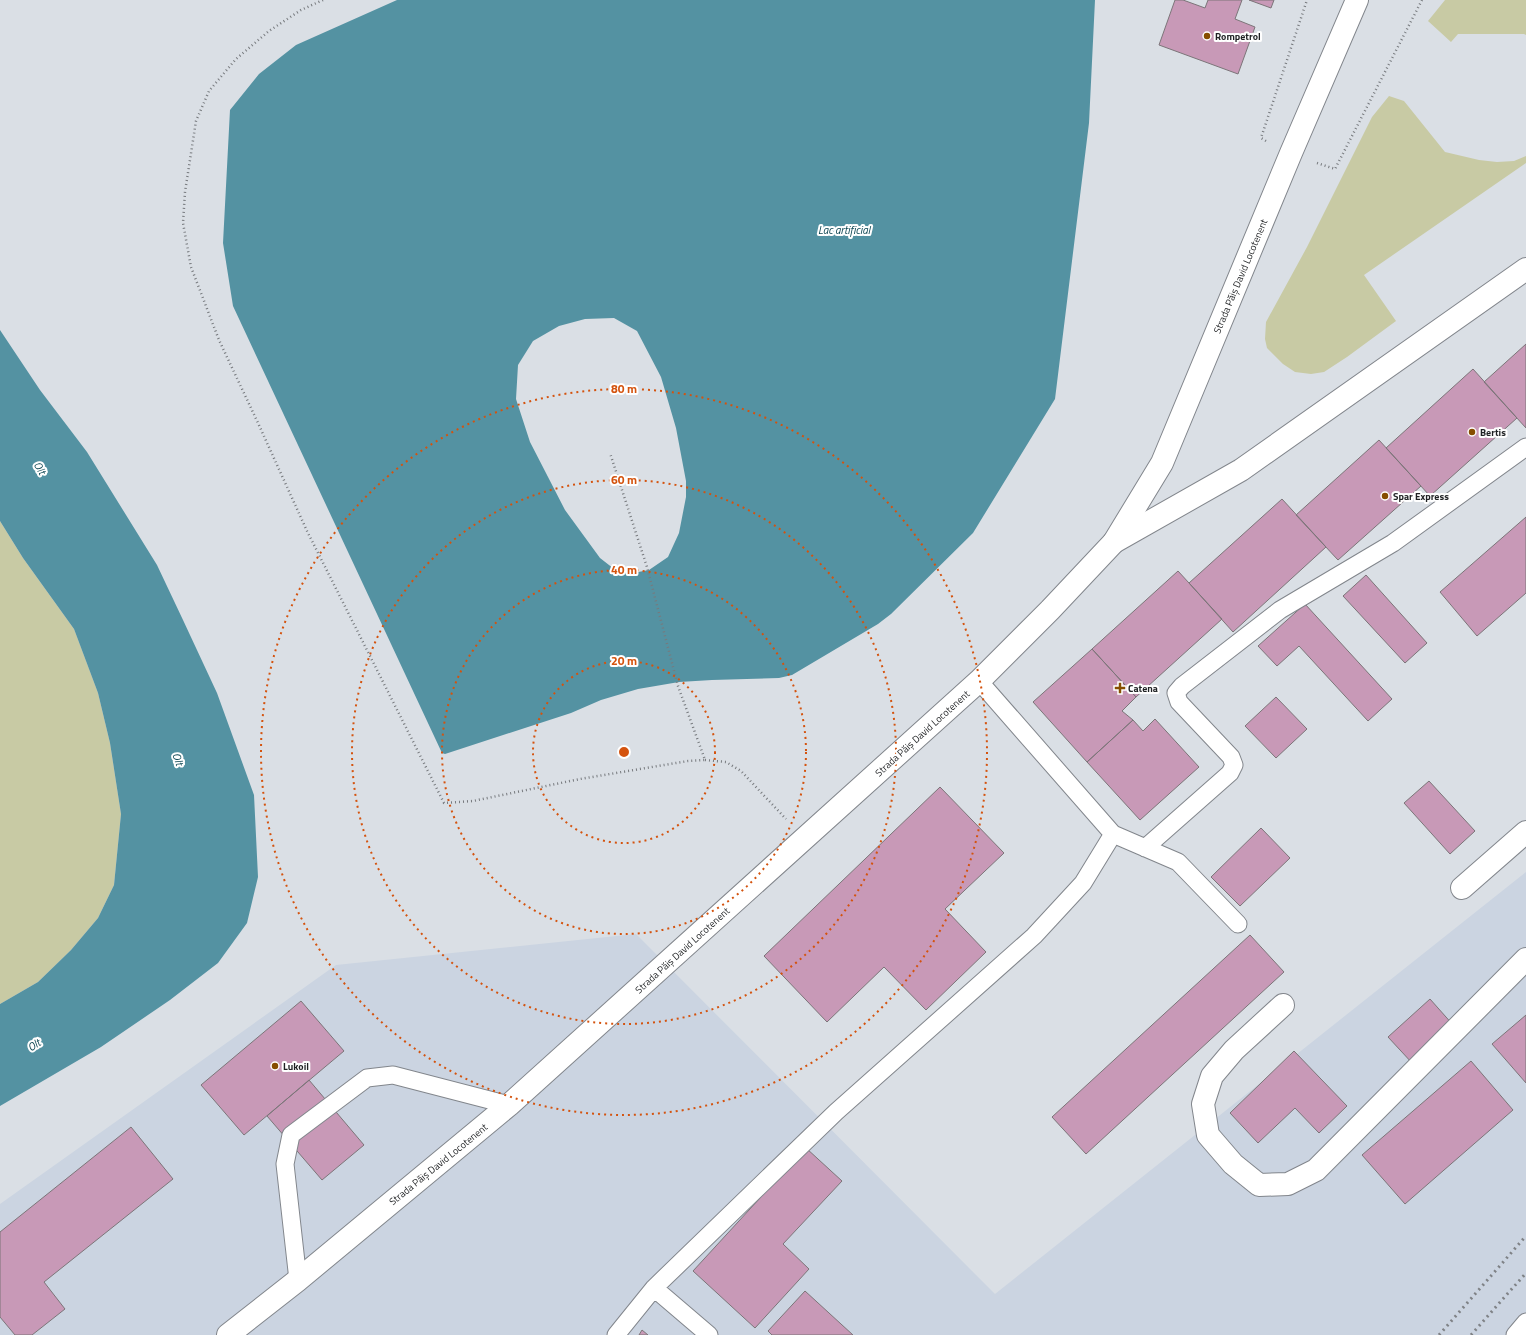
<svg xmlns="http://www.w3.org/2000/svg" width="1526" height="1335" font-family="'Titillium Web',sans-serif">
<rect width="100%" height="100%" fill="#dadfe5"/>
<path fill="#cbd4e1" d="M1526 872V1335H0V1204L336 965 636 934 995 1294Z"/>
<path fill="#c8caa4" d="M1445 0H1526V35L1524 34H1458L1451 42 1428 21Z
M1389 96 1404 101 1445 152 1479 160 1497 162 1514 161 1526 156V163L1364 275 1396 321 1347 357 1324 372 1311 374 1295 372 1283 364 1267 348 1265 339 1266 322 1307 247 1372 117Z
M0 521 23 558 74 629 98 693 110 743 121 814 114 885 98 918 71 950 38 982 0 1004Z"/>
<path fill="#5492a2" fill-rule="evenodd" d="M397 0H1095L1089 123 1055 399 973 533 891 614 878 624 792 675 779 678 712 680 679 682 638 689 601 700 571 713 445 754 442 753 233 306 223 243 230 110 259 74 296 45ZM614 318 637 331 661 377 676 428 686 481V497L679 533 668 557 649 570 633 573 618 572 600 558 565 510 530 442 516 399 518 365 533 341 559 326 585 319Z
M0 330 40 390 87 452 157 565 183 620 217 693 254 795 258 877 247 923 218 963 170 1000 101 1047 0 1106V1004L38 982 71 950 98 918 114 885 121 814 110 743 98 693 74 629 23 558 0 521Z"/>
<path fill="#c899b7" stroke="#7c7579" d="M1175 0H1183L1205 8 1208 0H1242L1235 19 1255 27 1238 74 1159 45Z
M1249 0H1274L1271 8Z
M1526 344V428L1484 382Z
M1473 369 1517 418 1430 496 1386 448Z
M1379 440 1421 486 1338 560 1296 515Z
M1282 499 1326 547 1233 632 1189 583Z
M1526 517V593L1477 636 1440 592Z
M1178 571 1222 619 1136 697 1092 649Z
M1366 575 1427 643 1405 663 1343 596Z
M1305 604 1392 699 1368 721 1299 646 1277 666 1258 646Z
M1092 649 1136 697 1122 711 1133 720 1087 762 1033 702Z
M1276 697 1307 729 1276 758 1245 726Z
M1155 719 1199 767 1140 820 1087 762 1133 720 1143 731Z
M1429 781 1475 831 1450 854 1404 803Z
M940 787 1004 853 945 909 986 952 926 1010 884 967 827 1022 764 956Z
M1261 828 1290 858 1240 906 1211 877Z
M1250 935 1284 972 1086 1154 1052 1117Z
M1430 999 1454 1026 1413 1064 1388 1037Z
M301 1001 344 1051 244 1135 201 1085Z
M1526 1015V1083L1492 1044Z
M1294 1051 1347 1106 1319 1133 1295 1108 1258 1143 1230 1113Z
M1471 1061 1513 1110 1405 1204 1362 1155Z
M309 1080 364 1145 322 1180 267 1116Z
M131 1127 173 1179 44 1282 65 1309 32 1335H15L0 1317V1232Z
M806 1148 842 1181 783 1244 809 1269 755 1328 693 1271Z
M805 1291 853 1335H772L768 1331Z
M642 1330 648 1335H639Z"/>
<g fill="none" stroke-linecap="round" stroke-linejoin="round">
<g stroke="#82868c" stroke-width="19">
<path id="service" d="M979 681 1113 834 1178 862 1238 924
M1145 848 1230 773 1234 765 1231 757 1179 702 1176 693 1182 686 1280 610 1393 543 1526 447
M298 1280 285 1164 291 1135 367 1078 393 1075 509 1105
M654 1288 709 1335
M616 1335 654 1288 836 1112 1034 936 1083 883 1113 834
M1515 1335 1526 1322"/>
</g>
<g stroke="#82868c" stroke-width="24">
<path id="minor" d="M1114 542 1241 470 1526 269
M1462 888 1526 832
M1283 1005 1234 1050 1212 1076 1203 1104 1208 1135 1233 1164 1259 1185 1288 1184 1316 1170 1526 959"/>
</g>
<g stroke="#82868c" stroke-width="24">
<path id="primary" d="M228 1335 298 1280 509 1105 979 681 1050 610 1114 542 1162 463 1291 153 1357 0"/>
</g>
<path stroke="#777a7e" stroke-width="2.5" stroke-dasharray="1 3" stroke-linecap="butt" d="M323 0 301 10 269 31 236 59 209 91 196 121 185 192 183 223 191 267 219 340 258 423 307 531 444 803 473 801 580 779 688 761 705 760 678 686 647 567 610 453
M1266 141 1261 138 1307 0
M1317 163 1335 169 1422 0
M705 760 726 762 741 771 786 819"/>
<use href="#service" stroke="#fff" stroke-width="17"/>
<use href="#minor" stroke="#fff" stroke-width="22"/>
<use href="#primary" stroke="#fff" stroke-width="22"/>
<path stroke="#7f8286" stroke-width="3" stroke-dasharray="2 4" stroke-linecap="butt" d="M1439 1335 1526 1236
M1471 1335 1526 1273"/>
</g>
<g fill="none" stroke="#d4530e" stroke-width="2" stroke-dasharray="2 4">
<circle cx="624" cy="752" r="91"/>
<circle cx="624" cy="752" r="182"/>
<circle cx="624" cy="752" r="272"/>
<circle cx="624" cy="752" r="363"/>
</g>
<g fill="#864e00" stroke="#fff" stroke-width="1.5">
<circle cx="1207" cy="36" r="4"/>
<circle cx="1472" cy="432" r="4"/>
<circle cx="1385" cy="496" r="4"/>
<path d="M1118 682h4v4h4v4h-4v4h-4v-4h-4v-4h4z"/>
<circle cx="275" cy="1066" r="4"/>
</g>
<g text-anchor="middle" stroke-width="4" stroke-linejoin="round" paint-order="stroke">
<g font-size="10" font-weight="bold" fill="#1f2123" stroke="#fff" text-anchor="start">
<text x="1215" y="40">Rompetrol</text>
<text x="1480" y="436">Bertis</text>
<text x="1393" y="500">Spar Express</text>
<text x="1128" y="692">Catena</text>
<text x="283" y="1070">Lukoil</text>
</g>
<g font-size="10" fill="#1f2123" stroke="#fff">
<text transform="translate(1240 276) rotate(-67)" y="4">Strada Păiș David Locotenent</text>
<text transform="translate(922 733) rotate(-42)" y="4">Strada Păiș David Locotenent</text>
<text transform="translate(682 950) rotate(-42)" y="4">Strada Păiș David Locotenent</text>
<text transform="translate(438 1164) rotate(-39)" y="4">Strada Păiș David Locotenent</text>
</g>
<g font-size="11" font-style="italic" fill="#043f4c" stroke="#fff">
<text x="844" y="234">Lac artificial</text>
<text transform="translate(40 468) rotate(59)" y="4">Olt</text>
<text transform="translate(178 759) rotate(71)" y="4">Olt</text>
<text transform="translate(34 1045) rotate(-33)" y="4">Olt</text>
</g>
</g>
<circle cx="624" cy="752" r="6" fill="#d4530e" stroke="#fff" stroke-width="2"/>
<g font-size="12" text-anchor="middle" font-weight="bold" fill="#d4530e" stroke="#fff" stroke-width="4" stroke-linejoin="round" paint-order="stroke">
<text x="624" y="393">80 m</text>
<text x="624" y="484">60 m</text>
<text x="624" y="574">40 m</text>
<text x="624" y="665">20 m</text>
</g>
</svg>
